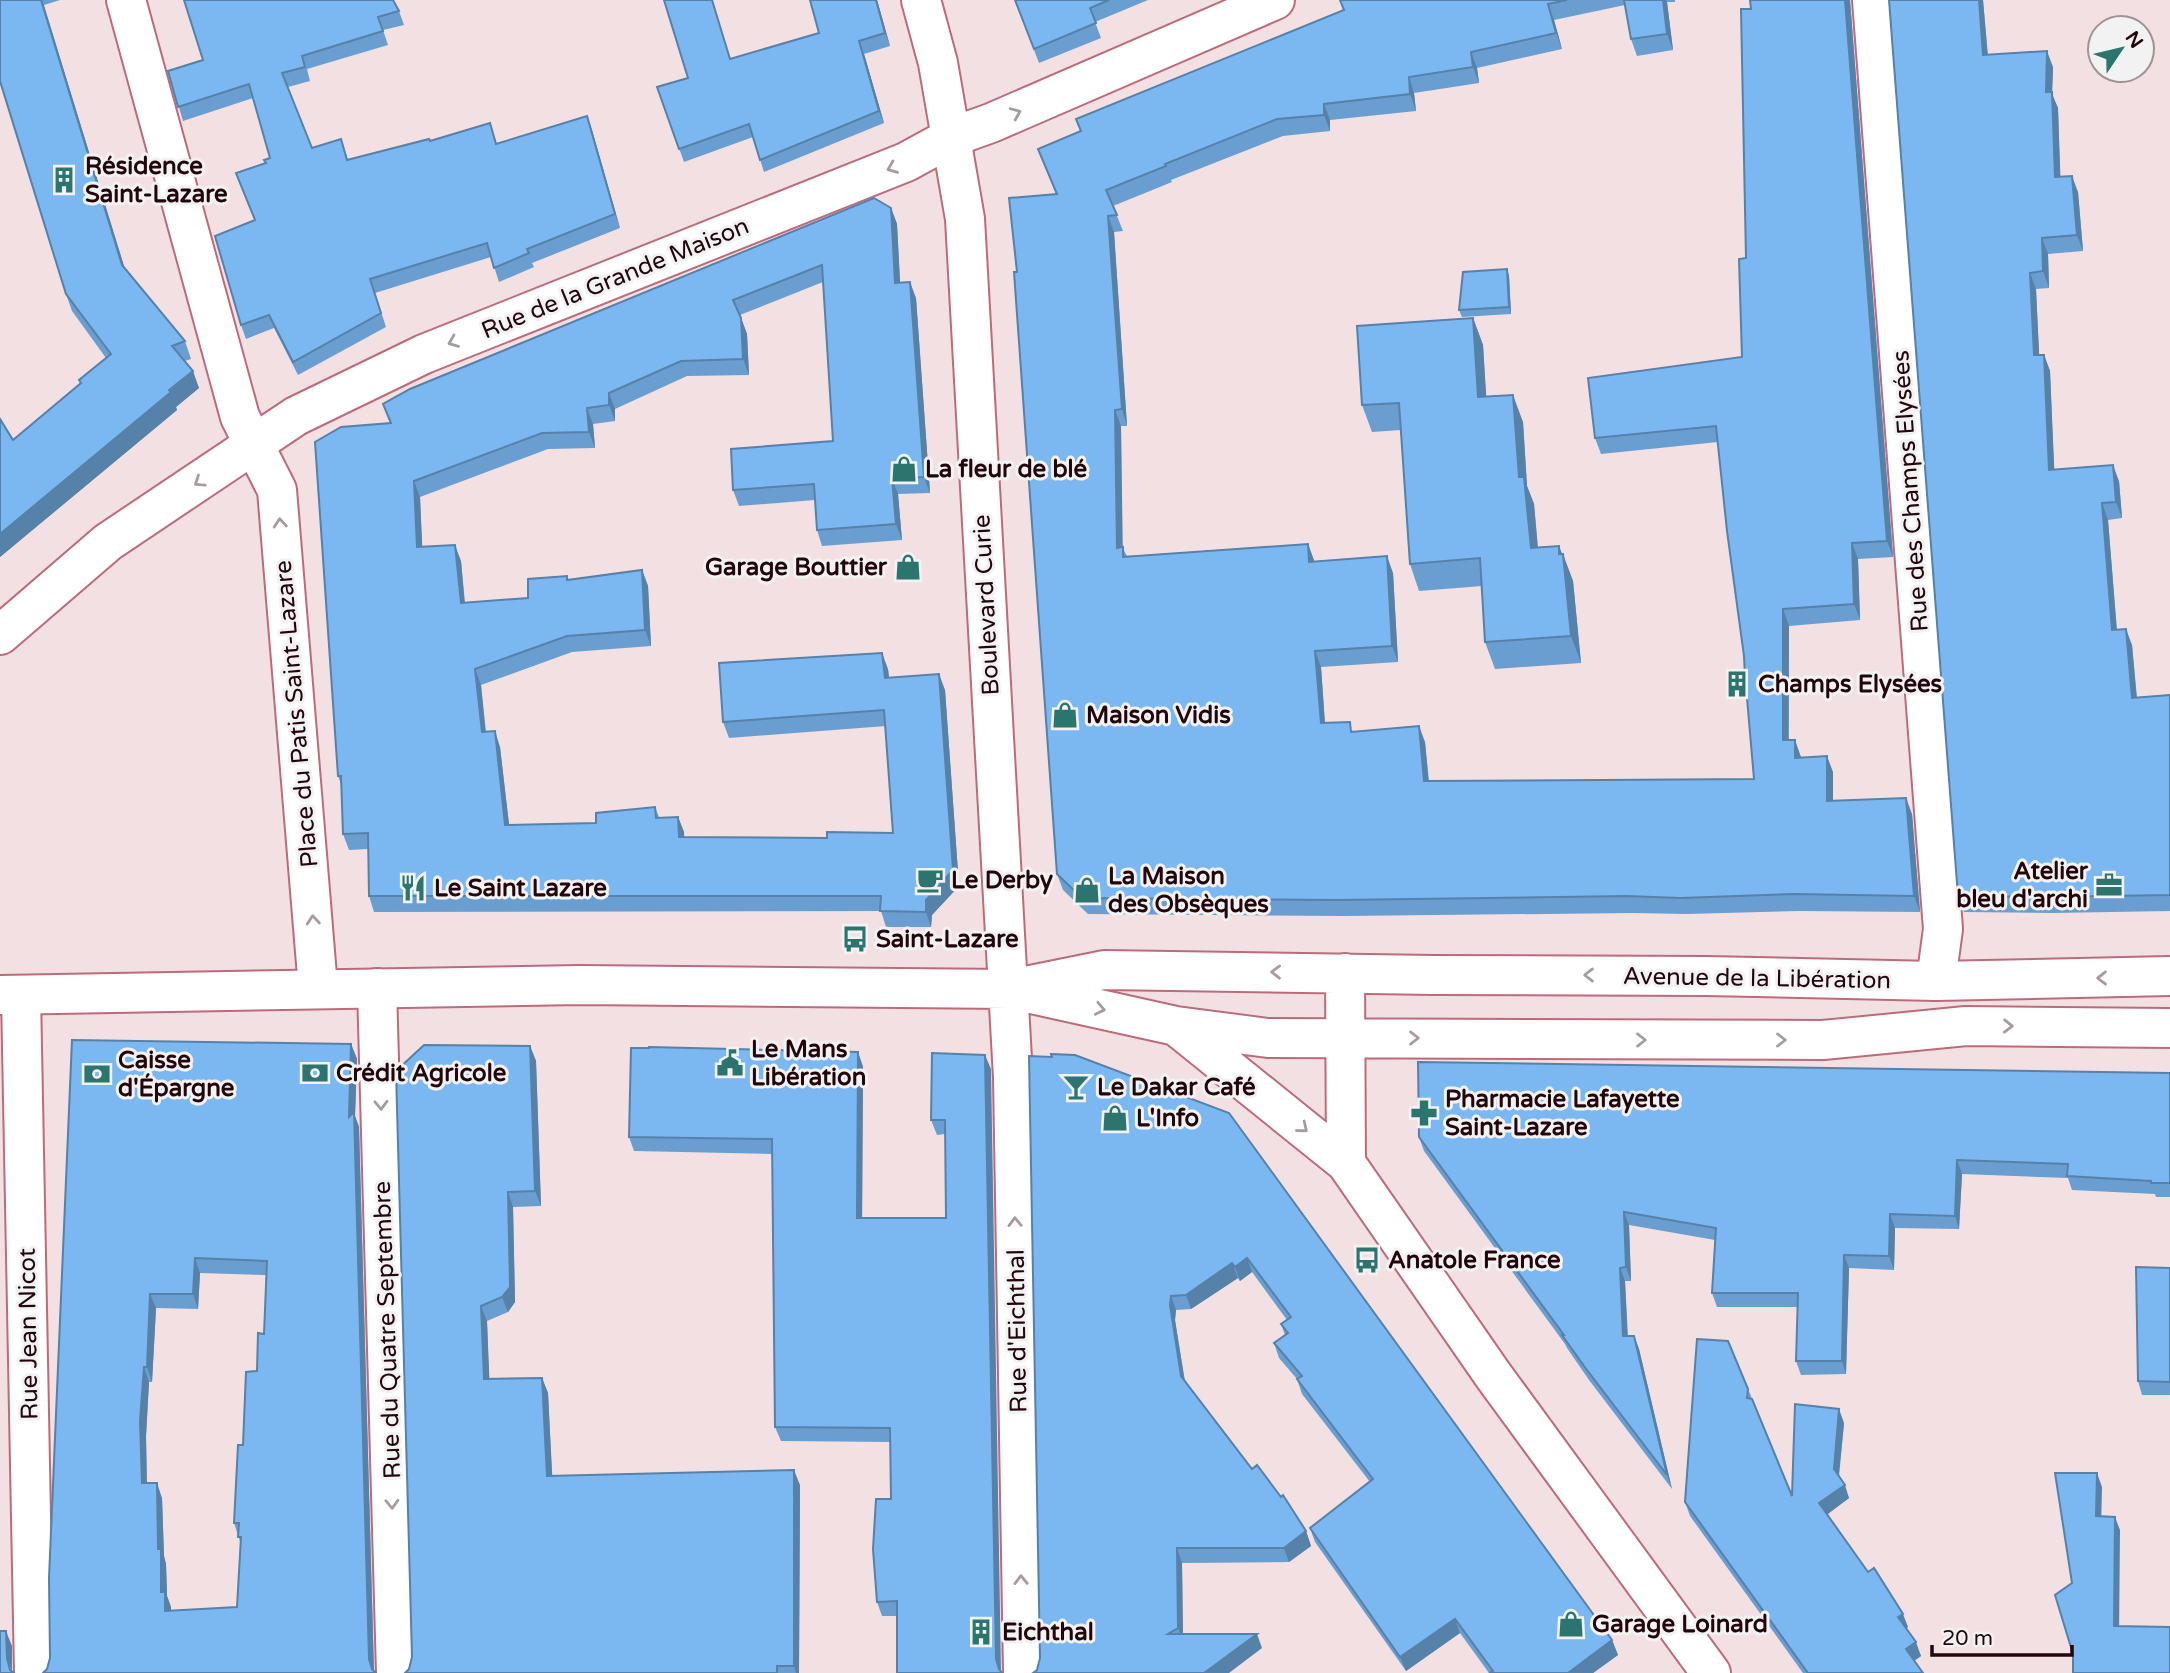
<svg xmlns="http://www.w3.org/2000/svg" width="2170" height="1673" font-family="'Varela Round',sans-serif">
<rect width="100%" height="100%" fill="#f3e0e2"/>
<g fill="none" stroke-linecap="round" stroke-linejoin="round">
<g stroke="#bc6b7b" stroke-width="42">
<path id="street" d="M126 0 240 417 277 490 318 988
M1872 0 1943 929 1936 981
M952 137 991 123 1275 0
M377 988 396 1673
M21 995 34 1673"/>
</g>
<g stroke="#bc6b7b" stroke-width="42">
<path id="secondary" d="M921 0 938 63 965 219 1013 1077 1023 1673
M0 635 108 542 296 416 424 354 906 162 952 137
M1345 973 1346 1163
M1025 986 1104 970 1434 975 1706 976 1936 981 2170 976
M0 995 580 985 1009 989 1176 1026 1268 1038 1823 1040 1966 1026 2170 1028
M1176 1026 1346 1163 1493 1375 1711 1673"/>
</g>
<use href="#street" stroke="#fff" stroke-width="38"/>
<use href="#secondary" stroke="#fff" stroke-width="38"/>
</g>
<path fill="#6a9ed0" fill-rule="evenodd" d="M0 0H60L44 5 124 267 185 341 191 359 185 361 199 388 176 407 177 410 0 557V419L13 440 81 383 79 380 106 358 72 311 66 294Z
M810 0H877L890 46 864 54 884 123 764 172 753 137 684 162 657 87 688 78 731 59 819 33Z
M1015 0H1148L1095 22 1101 38 1039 63Z
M1340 0H1675V2H1667L1673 50 1637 56 1631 39 1625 5 1554 20 1562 49 1477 68 1479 83 1414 93 1416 111 1330 120V131L1283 136 1171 180 1172 182 1113 206 1123 231 1114 232 1127 426H1121L1122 547 1127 556 1308 544 1314 562 1393 573 1398 662 1321 667 1325 723 1354 731 1425 742 1429 781 1754 779 1748 704 1746 698 1744 656 1718 442 1601 454 1595 438 1742 357 1746 258 1751 9 1750 0H1850L1893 557 1858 559 1860 620 1789 626V740L1801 757 1833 772V801L1912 814 1920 912 1799 911 1686 914 1633 913 1343 916 1088 914 1063 890 1057 874 1017 272 1056 194 1038 149 1081 131 1343 10Z
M1983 0 1988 55 2053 67 2052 94 2058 108 2060 177 2078 192 2083 251 2048 254 2049 288 2036 289 2039 355H2044L2050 371 2054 470 2119 481 2122 518 2108 520 2117 630 2132 645 2137 697 2170 695V911L2052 913 1964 912 1958 896Z
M399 11 404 25 383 30 388 45 307 69 310 81 288 87 312 148 341 139 348 160 430 141 497 144 587 116 620 228 532 263 534 267 499 282 491 257 375 293 386 327 298 375 274 328 246 339 241 325 254 221 266 163 270 158 253 98 183 121 168 71Z
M891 208 897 224 900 283 916 298 930 493 898 494 902 540 822 546 817 530 815 500 739 506 733 490 833 441 823 282 740 315 747 334 749 375 687 376 615 409V421L593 424 595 448 548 449 420 497 422 547 461 561 465 603 528 598 567 576 568 580 642 570 648 586 651 646 572 652 481 685 486 732 500 747 509 825 596 823 655 807 659 817H678L684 832V837L827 838 893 833 886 726 729 738 723 722 888 669 889 678 945 690 959 886 932 915 931 927H886L881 911 374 912 369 896 368 849 349 850 343 834 341 784 338 776 390 423 383 404Z
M1507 269 1509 276 1511 314 1462 317 1459 310Z
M1473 318 1483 345 1486 397 1523 422 1527 486 1534 504 1538 547 1559 546 1573 581 1581 663 1495 669 1485 642 1482 586 1419 591 1410 564 1401 430 1372 432 1362 405Z
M72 1040 351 1044 357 1059 355 1116 359 1127 374 1671 47 1669 50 1658ZM200 1273 266 1275 264 1334 243 1445 234 1523 241 1544 237 1607 171 1611V1607L167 1596 166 1564 164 1556 162 1498 147 1483 146 1436 149 1382H152L156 1308 198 1309Z
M530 1046 536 1061 541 1206 513 1207 515 1302 508 1312 487 1321 489 1379 542 1378 548 1393 552 1476 800 1485 799 1673H405L409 1669 412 1657Z
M858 1052 863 1067 862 1218H946L945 1134 937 1135 931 1120 991 1069 897 1616H882L877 1602 891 1499 890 1442 781 1441 775 1427 772 1154 634 1151 629 1137Z
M1051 1054 1612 1640 1618 1655 1593 1673H1489L1460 1633 1406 1671 1315 1542 1310 1528 1370 1482 1302 1394 1297 1379 1279 1358 1274 1343 1285 1335 1281 1324 1287 1320 1252 1272 1240 1281 1238 1278 1191 1309 1176 1310 1175 1320 1185 1381 1252 1469 1306 1531 1311 1546 1289 1562 1182 1563 1183 1634 1262 1648 1037 1670 1040 1658Z
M2170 1073V1197H2156L2155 1194 2072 1190 2068 1178 1962 1174 1959 1229 1895 1228 1894 1270 1849 1268 1846 1374 1801 1375 1796 1361 1798 1307H1717L1712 1293 1715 1240 1629 1225 1631 1281H1625L1628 1336H1634L1639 1349 1672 1489 1589 1380 1567 1348 1565 1344 1424 1151 1419 1137Z
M2170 1268V1395H2142L2138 1381Z
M1748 1389 1792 1496 1844 1423 1839 1477 1849 1498 1827 1514 1908 1627 1906 1628 1921 1656 1914 1661 1923 1673H1803L1690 1516 1685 1502Z"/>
<path fill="#5681a9" d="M41 0H42L129 282 122 265Z
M876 0H877L890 46 885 33Z
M1663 0H1666L1667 2 1673 50 1667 34Z
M1845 0H1850L1893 557 1887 541Z
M1979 0H1983L1989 72 1983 55Z
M1548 4 1554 20 1562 49 1556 33Z
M859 41 864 54 884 123 879 111Z
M2047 51 2053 67 2052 94 2058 108 2061 193 2055 177 2046 92Z
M1471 52 1477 68 1479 83 1473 67Z
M1409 77 1414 93 1416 111 1410 94Z
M1324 104 1330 120V131L1324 115Z
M587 116 592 130 620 228 615 214Z
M2072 176 2078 192 2083 251 2077 235Z
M891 208 897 224 901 299 895 283Z
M1108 216 1114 232 1127 426 1122 409Z
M2042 238 2048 254 2049 288 2043 271Z
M1507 269 1509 276 1511 314 1509 307Z
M2030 273 2036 289 2040 372 2034 355Z
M910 282 916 298 930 493 924 477Z
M741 318 747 334 749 375 743 359Z
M1473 318 1483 345 1488 424 1478 397Z
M2044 355 2050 371 2055 486 2049 470Z
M193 371 199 388 176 407 177 410 0 557V534Z
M609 393 615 409V421L609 405Z
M1513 395 1523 422 1527 486 1534 504 1540 575 1531 548 1519 477Z
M587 408 593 424 595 448 589 432Z
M1115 410 1121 426 1123 564 1117 548Z
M2113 465 2119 481 2122 518 2116 502Z
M892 478 898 494 902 540 896 524Z
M414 481 420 497 423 563 417 547Z
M2102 503 2108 520 2118 646 2112 630Z
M1852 543 1858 559 1860 620 1854 604Z
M1308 544 1314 560 1315 579 1309 562Z
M455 545 461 561 466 619 461 603Z
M1559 546 1564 560 1563 554 1573 581 1581 663 1571 636 1559 554Z
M1387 556 1393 573 1398 662 1392 646Z
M642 570 648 586 651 646 645 630Z
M1783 609 1789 626 1788 756 1783 740Z
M2126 629 2132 645 2138 714 2132 698Z
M1315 651 1321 667 1326 739 1321 723Z
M882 653 888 669 891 694 885 678Z
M475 669 481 685 487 748 482 732Z
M939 674 945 690 959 886 932 915 931 927 926 912Z
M1419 726 1425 742 1430 798 1424 781Z
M495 731 500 747 511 841 505 825Z
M1795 740 1801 757V774L1795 758Z
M1827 756 1833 772V818L1827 801Z
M1906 798 1912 814 1920 912 1914 896Z
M678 817 684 832 685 853 679 837Z
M351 1044 357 1059 355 1116 359 1127 374 1673H373L369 1659 349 1117Z
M530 1046 536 1061 541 1206 535 1191Z
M858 1052 863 1067 862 1232 857 1218Z
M985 1055 991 1069 1001 1673H1000L996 1659Z
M1957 1160 1962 1174 1959 1229 1955 1216Z
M508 1192 513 1207 515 1302 508 1312 502 1297Z
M1624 1212 1629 1225 1631 1281 1626 1267Z
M1890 1214 1895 1228 1894 1270 1889 1256Z
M1844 1255 1849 1268 1846 1374 1842 1361Z
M195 1258 200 1273 198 1309 193 1294Z
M1247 1258 1252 1272 1240 1281 1235 1267Z
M1232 1263 1238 1278 1191 1309 1186 1295Z
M1620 1268 1625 1281 1628 1349 1623 1336Z
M150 1294 156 1308 152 1382 147 1367Z
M1171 1296 1176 1310 1175 1320 1186 1390 1181 1376 1170 1305Z
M481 1306 487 1321 490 1394 484 1379Z
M1634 1336 1639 1349 1672 1489 1667 1475Z
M144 1367 149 1382 146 1436 147 1498 142 1483 140 1421Z
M542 1378 548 1393 553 1491 547 1476Z
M1839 1409 1844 1423 1838 1482 1834 1469Z
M794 1470 800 1485 799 1673H796L794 1666Z
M2097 1473 2102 1487 2101 1530 2096 1516Z
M157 1483 162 1498 164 1556 166 1564 167 1596 171 1607V1626L165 1611 161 1592 158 1549Z
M1845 1485 1849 1498 1824 1517 1819 1503Z
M2115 1517 2120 1530 2119 1639 2114 1626Z
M1306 1531 1311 1546 1289 1562 1284 1548Z
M1177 1548 1182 1563 1183 1643 1178 1628Z
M1903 1614 1908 1627 1903 1630 1898 1617Z
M1455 1619 1460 1633 1406 1671 1400 1657Z
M6 1631 12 1646V1673L7 1658Z
M1257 1634 1262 1648 1229 1673H1204Z
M1612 1640 1618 1655 1593 1673H1568Z
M1916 1642 1921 1656 1911 1663 1906 1649Z"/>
<path fill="#7bb8f2" stroke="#5681a9" stroke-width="2" fill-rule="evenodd" d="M0 0H41L122 265 185 341 172 346 193 371 169 390 171 392 0 534V419L13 440 81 383 79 380 111 354 66 294 0 81Z
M184 0H393L399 11 378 17 383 31 302 56 305 67 282 73 312 148 341 139 347 160 429 139 430 141 490 123 496 144 587 116 615 214 527 249 529 253 494 268 487 243 370 279 381 313 293 362 269 315 241 325 215 236 255 220 236 173 266 163 264 160 270 158 249 84 178 107 168 71 203 60Z
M664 0H712L730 59 819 33 810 0H876L885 33 859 41 879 111 760 160 749 124 679 149 657 87 688 78Z
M1015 0H1109L1090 8 1096 23 1034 49Z
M1340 0H1567L1548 4 1556 33 1471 52 1473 67 1409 77 1410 94 1324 104V115L1277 119 1165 164 1166 166 1106 190 1117 215 1108 216 1122 409 1115 410 1117 548 1123 547V557L1308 544 1309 562 1387 556 1392 646 1315 651 1321 723 1350 722 1351 732 1419 726 1424 781 1754 779 1747 698H1746L1744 656 1727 531 1716 426 1595 438 1588 378 1742 357 1739 259 1746 258 1741 9H1751L1750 0H1845L1887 541 1852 543 1854 604 1783 609V740H1795V758L1827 756V801L1906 798 1914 896 1793 894 1680 898 1627 896 1337 900 1082 898 1057 874 1014 272H1017L1009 198 1057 194 1038 149 1081 131 1076 119 1344 10Z
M1624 0H1663L1667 34 1631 39Z
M1889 0H1979L1983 55 2047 51 2046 92H2052L2055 177 2072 176 2077 235 2042 238 2043 271 2030 273 2034 355H2044L2049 470 2113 465 2116 502 2102 503 2112 630 2126 629 2132 698 2170 695V895L2047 897 1958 896Z
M874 198 891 208 895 283 910 282 924 477 892 478 896 524 817 530 814 484 733 490 731 449 833 441 822 265 733 300 741 318 743 359 681 361 609 393V405L587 408 589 432 542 433 414 481 417 547 455 545 461 603 528 598V579L567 576V580L642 570 645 630 567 636 475 669 482 732 495 731 505 825 596 823V813L655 807 656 818 678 817 679 837 827 838V832L893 833 884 710 723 722 719 663 882 653 885 678 939 674 953 870 926 900V912L880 911 881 896H369L368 833 343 834 341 776H338L315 442 341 427 391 423 383 404 410 389Z
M1507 269 1509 307 1459 310 1463 272Z
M1473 318 1478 397 1513 395 1519 477H1524L1531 548 1559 546V554H1563L1571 636 1485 642 1480 558 1410 564 1399 403 1362 405 1357 326Z
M72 1040 351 1044 349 1117 354 1112 369 1659 372 1669 376 1673H43L47 1669 50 1658 49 1578ZM195 1258 267 1261 264 1334 258 1333 257 1371 246 1372 243 1445H238L234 1523H239L238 1537H241L237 1607 165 1611V1592H161V1549H158L157 1483H142L140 1421 144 1367H147L150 1294H193Z
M424 1045 530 1046 535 1191 508 1192 510 1287 502 1297 481 1306 484 1379 542 1378 547 1476 794 1470V1666H777V1673H405L409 1669 412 1657 396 1071Z
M649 1047 858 1052 857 1218H946L945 1120H931L932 1053 985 1055 996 1659 999 1669 1002 1673H897V1601L877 1602 873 1549 876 1499H891L890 1428 775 1427 772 1139 629 1137 631 1048H649Z
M1051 1054 1075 1055 1229 1113 1612 1640 1568 1673H1490L1493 1671 1455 1619 1400 1657 1310 1528 1373 1479 1297 1379 1302 1376 1274 1343 1288 1333 1281 1324 1291 1317 1247 1258 1235 1267 1232 1263 1186 1295 1171 1296 1170 1305 1181 1376 1252 1469 1257 1465 1281 1497 1283 1495 1306 1531 1284 1548H1177L1178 1628 1168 1634H1257L1204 1673H1033L1037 1670 1040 1658 1029 1056 1052 1057Z
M1418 1062 2170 1073V1183H2151V1181L2067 1176 2068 1164 1957 1160 1955 1216 1890 1214 1889 1256 1844 1255 1842 1361H1796L1798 1293H1712L1716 1228 1624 1212 1626 1267 1620 1268 1623 1336H1634L1667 1475 1584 1366 1562 1335H1564L1419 1137Z
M2136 1267 2170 1268V1382L2138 1381Z
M1697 1339 1728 1341 1748 1389 1747 1398 1752 1399 1792 1496 1795 1404 1839 1409 1834 1469 1845 1485 1819 1503 1868 1572 1874 1568 1903 1614 1898 1617 1916 1642 1906 1649 1923 1673H1808L1685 1502Z
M2055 1473H2097L2096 1516 2115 1517 2114 1626 2170 1627V1673H2073V1654L2055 1595 2072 1583Z
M0 1631H6L7 1658 10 1670 14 1673H0Z"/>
<defs><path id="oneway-chevron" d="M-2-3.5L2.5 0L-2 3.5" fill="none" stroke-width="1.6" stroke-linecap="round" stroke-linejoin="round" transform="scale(1.75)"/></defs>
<g stroke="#a79b9e">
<use href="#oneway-chevron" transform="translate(1016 113) rotate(-23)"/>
<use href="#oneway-chevron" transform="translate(892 168) rotate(158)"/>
<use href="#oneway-chevron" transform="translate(453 342) rotate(158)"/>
<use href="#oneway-chevron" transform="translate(199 482) rotate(146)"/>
<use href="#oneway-chevron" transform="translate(280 523) rotate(-95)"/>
<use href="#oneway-chevron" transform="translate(313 920) rotate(-95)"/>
<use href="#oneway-chevron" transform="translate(1276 972) rotate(-179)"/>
<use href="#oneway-chevron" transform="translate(1589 975) rotate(-180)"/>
<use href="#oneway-chevron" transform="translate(2102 978) rotate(179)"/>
<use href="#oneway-chevron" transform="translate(1100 1009) rotate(12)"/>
<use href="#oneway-chevron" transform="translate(2008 1026) rotate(1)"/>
<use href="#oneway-chevron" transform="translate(1414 1038)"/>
<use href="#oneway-chevron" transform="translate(1641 1040)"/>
<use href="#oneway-chevron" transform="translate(1781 1040)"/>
<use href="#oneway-chevron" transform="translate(381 1105) rotate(88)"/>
<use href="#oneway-chevron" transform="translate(1303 1128) rotate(39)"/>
<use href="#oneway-chevron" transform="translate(1015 1222) rotate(-91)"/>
<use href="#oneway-chevron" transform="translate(392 1504) rotate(88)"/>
<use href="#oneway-chevron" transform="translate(1021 1580) rotate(-91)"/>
</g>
<defs>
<g id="building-bare" transform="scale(2.1)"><path d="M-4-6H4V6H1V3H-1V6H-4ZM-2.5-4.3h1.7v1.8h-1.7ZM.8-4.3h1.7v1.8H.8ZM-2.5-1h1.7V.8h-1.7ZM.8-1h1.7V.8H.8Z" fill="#2c756f" stroke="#f2f2f2" stroke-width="2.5" paint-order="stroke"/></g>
<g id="shop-bare" transform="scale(2.1)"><path d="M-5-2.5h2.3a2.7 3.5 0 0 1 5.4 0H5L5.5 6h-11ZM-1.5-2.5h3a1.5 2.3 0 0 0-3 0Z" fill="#2c756f" stroke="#f2f2f2" stroke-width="2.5" paint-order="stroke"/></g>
<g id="cafe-bare" transform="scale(2.1)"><path d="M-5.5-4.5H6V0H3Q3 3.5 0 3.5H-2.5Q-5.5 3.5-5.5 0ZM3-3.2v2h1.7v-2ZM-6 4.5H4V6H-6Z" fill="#2c756f" stroke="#f2f2f2" stroke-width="2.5" paint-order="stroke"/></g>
<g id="office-bare" transform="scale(2.1)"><path d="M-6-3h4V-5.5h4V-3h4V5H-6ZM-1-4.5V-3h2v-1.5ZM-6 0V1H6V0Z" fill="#2c756f" stroke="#f2f2f2" stroke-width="2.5" paint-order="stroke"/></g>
<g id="restaurant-bare" transform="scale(2.1)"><path d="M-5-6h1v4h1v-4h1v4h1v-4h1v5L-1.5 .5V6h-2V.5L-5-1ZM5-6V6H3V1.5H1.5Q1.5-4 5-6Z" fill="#2c756f" stroke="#f2f2f2" stroke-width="2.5" paint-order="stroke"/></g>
<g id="bus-bare" transform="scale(2.1)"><path d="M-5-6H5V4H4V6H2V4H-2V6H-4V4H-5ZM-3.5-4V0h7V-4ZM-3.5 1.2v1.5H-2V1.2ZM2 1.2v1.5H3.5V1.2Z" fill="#2c756f" stroke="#f2f2f2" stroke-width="2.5" paint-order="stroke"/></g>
<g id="civic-bare" transform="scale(2.1)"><path d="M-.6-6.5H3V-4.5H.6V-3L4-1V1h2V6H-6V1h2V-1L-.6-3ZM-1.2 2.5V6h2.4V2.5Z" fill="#2c756f" stroke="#f2f2f2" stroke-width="2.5" paint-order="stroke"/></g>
<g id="bank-bare" transform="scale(2.1)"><path d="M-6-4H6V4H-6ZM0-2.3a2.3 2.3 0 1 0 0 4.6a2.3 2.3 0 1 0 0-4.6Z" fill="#2c756f" stroke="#f2f2f2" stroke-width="2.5" paint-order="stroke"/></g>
<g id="bar-bare" transform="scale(2.1)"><path d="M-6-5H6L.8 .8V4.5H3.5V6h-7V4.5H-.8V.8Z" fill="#2c756f" stroke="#f2f2f2" stroke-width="2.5" paint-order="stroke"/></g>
<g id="pharmacy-bare" transform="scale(2.1)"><path d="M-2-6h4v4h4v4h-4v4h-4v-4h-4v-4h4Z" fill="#2c756f" stroke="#f2f2f2" stroke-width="2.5" paint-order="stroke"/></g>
</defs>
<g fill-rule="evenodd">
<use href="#building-bare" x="64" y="180"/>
<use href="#shop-bare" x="904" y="469"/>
<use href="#shop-bare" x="908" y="567"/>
<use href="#building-bare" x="1737" y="684"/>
<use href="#shop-bare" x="1065" y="715"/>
<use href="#cafe-bare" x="930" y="880"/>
<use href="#office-bare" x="2109" y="885"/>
<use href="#restaurant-bare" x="413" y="888"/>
<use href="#shop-bare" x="1087" y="890"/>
<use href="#bus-bare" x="855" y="939"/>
<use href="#civic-bare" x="730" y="1063"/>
<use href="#bank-bare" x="315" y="1073"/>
<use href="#bank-bare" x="97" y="1074"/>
<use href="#bar-bare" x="1076" y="1087"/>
<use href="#pharmacy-bare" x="1424" y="1113"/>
<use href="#shop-bare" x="1115" y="1118"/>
<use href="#bus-bare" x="1367" y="1260"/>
<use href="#shop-bare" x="1571" y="1624"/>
<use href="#building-bare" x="981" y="1632"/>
</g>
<g text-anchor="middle" stroke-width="6" stroke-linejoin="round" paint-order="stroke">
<g font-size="24" font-weight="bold" fill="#23050c" stroke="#f2f2f2" text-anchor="start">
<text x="85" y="174">Résidence<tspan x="85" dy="28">Saint-Lazare</tspan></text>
<text x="925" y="477">La fleur de blé</text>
<text x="887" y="575" text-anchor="end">Garage Bouttier</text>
<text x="1758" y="692">Champs Elysées</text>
<text x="1086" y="723">Maison Vidis</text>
<text x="2088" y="879" text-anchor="end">Atelier<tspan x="2088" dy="28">bleu d'archi</tspan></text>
<text x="1108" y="884">La Maison<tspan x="1108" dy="28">des Obsèques</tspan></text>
<text x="951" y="888">Le Derby</text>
<text x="434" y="896">Le Saint Lazare</text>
<text x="876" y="947">Saint-Lazare</text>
<text x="751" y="1057">Le Mans<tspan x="751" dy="28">Libération</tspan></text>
<text x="118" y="1068">Caisse<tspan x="118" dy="28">d'Épargne</tspan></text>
<text x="336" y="1081">Crédit Agricole</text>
<text x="1097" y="1095">Le Dakar Café</text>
<text x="1445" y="1107">Pharmacie Lafayette<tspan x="1445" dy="28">Saint-Lazare</tspan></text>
<text x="1136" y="1126">L'Info</text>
<text x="1388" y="1268">Anatole France</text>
<text x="1592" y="1632">Garage Loinard</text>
<text x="1002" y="1640">Eichthal</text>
</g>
<g font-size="24" fill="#23050c" stroke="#f2f2f2">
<text transform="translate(615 278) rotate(-22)" y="8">Rue de la Grande Maison</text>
<text transform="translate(1910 491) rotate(-94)" y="8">Rue des Champs Elysées</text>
<text transform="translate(986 605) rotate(-93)" y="8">Boulevard Curie</text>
<text transform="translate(296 714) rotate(-95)" y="8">Place du Patis Saint-Lazare</text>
<text transform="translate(1757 978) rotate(1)" y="8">Avenue de la Libération</text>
<text transform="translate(387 1330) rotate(-92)" y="8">Rue du Quatre Septembre</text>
<text transform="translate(1017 1331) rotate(-91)" y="8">Rue d'Eichthal</text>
<text transform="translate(28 1334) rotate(-91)" y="8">Rue Jean Nicot</text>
</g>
</g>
<g transform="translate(2121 49) rotate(55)"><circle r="33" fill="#f2f2f2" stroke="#9f9396" stroke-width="2"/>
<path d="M0-5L12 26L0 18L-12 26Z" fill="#2c756f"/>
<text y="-10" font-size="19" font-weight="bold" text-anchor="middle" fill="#23050c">N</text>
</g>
<path d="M1932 1645v10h140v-10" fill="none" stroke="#23050c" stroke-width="3.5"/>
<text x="1942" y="1645" font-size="21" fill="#23050c" stroke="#f2f2f2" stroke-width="5" paint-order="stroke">20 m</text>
</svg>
